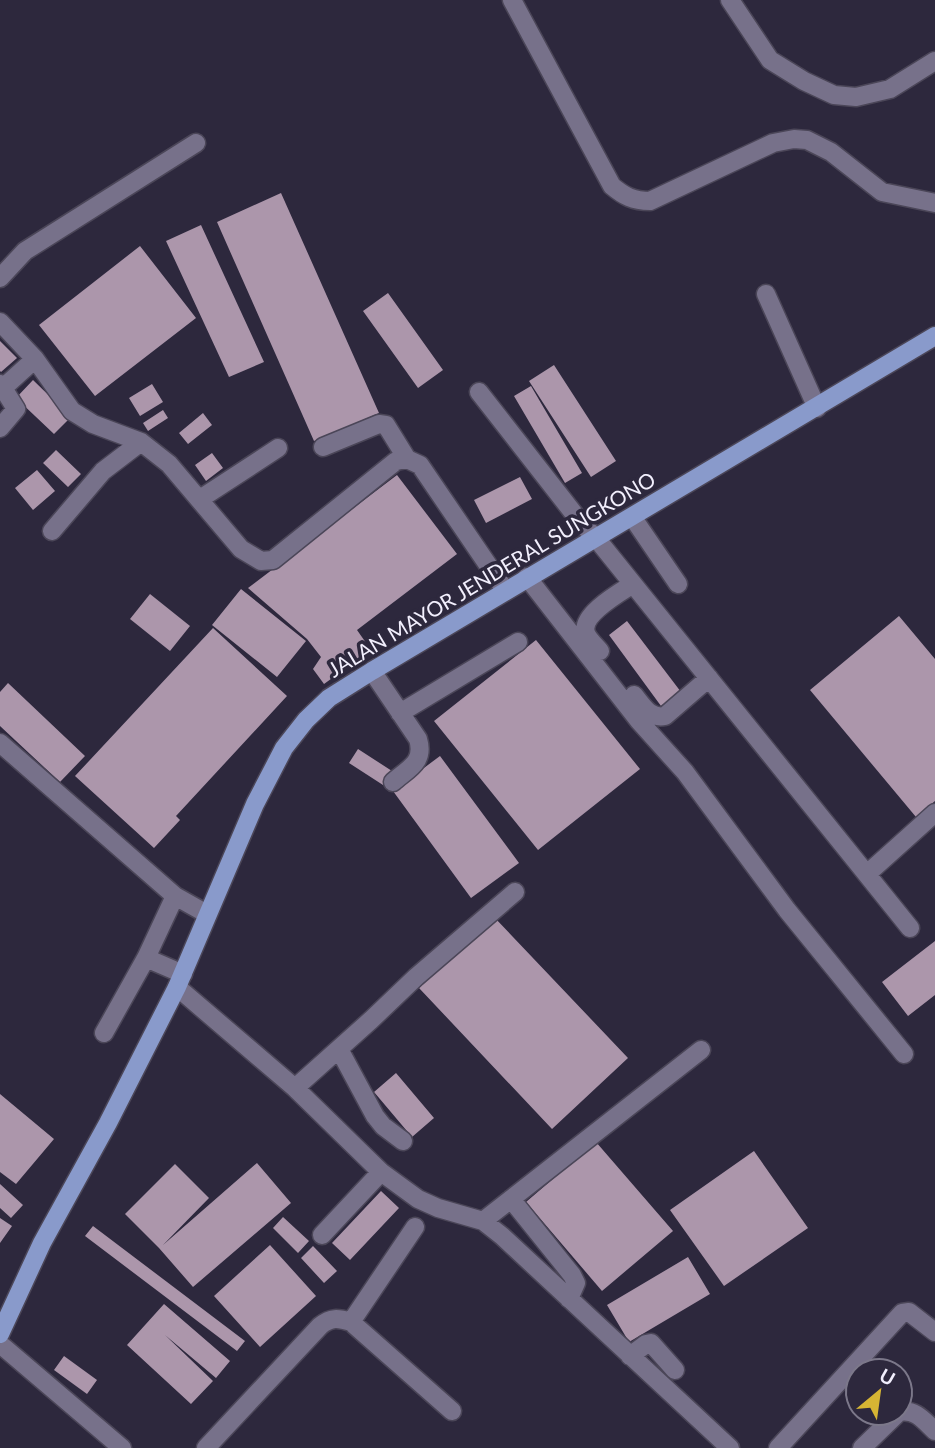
<svg xmlns="http://www.w3.org/2000/svg" width="935" height="1448" font-family="Lato,sans-serif">
<rect width="100%" height="100%" fill="#2d283d"/>
<path fill="#ac96ab" d="M281 193 379 413 314 441 217 222Z
M201 225 264 362 229 377 166 241Z
M140 246 196 318 95 396 39 325Z
M388 293 443 370 418 388 363 311Z
M0 341 17 358 1 372 0 371Z
M554 365 616 461 591 477 529 381Z
M33 380 71 417 54 434 16 398Z
M152 384 163 402 140 416 129 398Z
M531 386 582 473 565 483 514 396Z
M163 410 168 418 148 431 143 423Z
M203 413 212 425 188 444 179 433Z
M56 450 81 474 68 487 43 463Z
M212 453 223 468 206 481 195 465Z
M37 470 55 491 33 510 15 488Z
M397 475 457 554 357 630 371 650 324 684 313 669 321 657 307 639 248 588Z
M520 477 532 499 486 523 474 500Z
M241 589 306 641 277 677 212 625Z
M150 594 190 626 170 651 130 619Z
M899 616 935 659V801L916 817 810 690Z
M627 621 681 692 661 706 609 635Z
M213 628 287 696 176 816 180 820 154 848 75 776Z
M536 640 640 769 538 850 434 721Z
M8 683 85 756 60 782 0 726V692Z
M358 749 392 771 383 785 349 763Z
M440 756 519 863 471 898 393 791Z
M494 917 628 1058 552 1129 419 988Z
M935 941V995L908 1016 882 982Z
M396 1073 434 1118 412 1137 374 1092Z
M0 1094 54 1139 16 1184 0 1172Z
M596 1142 673 1231 602 1291 526 1202Z
M754 1151 808 1228 724 1286 670 1210Z
M257 1163 291 1203 193 1287 159 1248 125 1214 175 1164 209 1198 163 1245Z
M0 1184 23 1205 11 1218 0 1208Z
M381 1191 399 1208 350 1260 332 1243Z
M283 1217 309 1241 298 1253 273 1228Z
M0 1218 12 1226 0 1243Z
M93 1226 245 1341 237 1351 85 1236Z
M270 1245 316 1296 260 1347 214 1296Z
M313 1246 337 1271 324 1283 301 1258Z
M688 1257 710 1294 629 1342 607 1305Z
M164 1304 230 1361 216 1378 165 1335 213 1381 191 1404 127 1345Z
M64 1356 97 1380 87 1394 54 1370Z"/>
<g fill="none" stroke-linecap="round" stroke-linejoin="round">
<g stroke="#4b4658" stroke-width="21">
<path id="minor" d="M512 0 612 186C624 196 633 201 650 201L773 143 794 139 807 140 831 152 882 192 935 203
M730 0 770 60 804 81 834 95 856 97 890 89 935 61
M0 278 25 251 196 143
M766 294 817 408
M0 322 35 359 72 411 93 424 141 442 169 464 241 549 261 561 273 560 396 461 407 459 420 465 505 590
M0 384 3 388 35 359
M479 392 582 524 596 538 910 928
M0 428 16 409 3 388
M323 447 379 424 386 425 407 459
M200 499 278 448
M633 518 678 584
M52 531 103 471 141 442
M527 577 639 721 685 772 787 910 904 1054
M600 651C596 646 588 639 586 633 580 615 619 593 633 584
M372 671 418 739C425 762 409 768 393 782
M634 695C643 706 650 719 665 716L709 678
M400 713 518 642
M0 743 175 896 146 958 104 1033
M867 874 935 813
M175 896 207 914
M146 958 183 974
M177 987 295 1088 381 1172 418 1199 438 1208 483 1221 502 1236 730 1448
M339 1049 375 1116 383 1126 403 1141
M295 1088 371 1020 416 977 515 892
M511 1199 572 1275 576 1283 569 1299
M483 1221 701 1050
M322 1235 381 1172
M351 1322 452 1411
M0 1344 122 1448
M630 1356 646 1344 651 1343 675 1370
M900 1412C916 1409 924 1421 935 1431
M206 1448 320 1326C331 1317 338 1318 351 1322L415 1227
M778 1448 902 1313 909 1312 935 1332
M862 1448 898 1413"/>
</g>
<g stroke="#4b4658" stroke-width="21">
<path id="major" d="M0 1334 42 1243 108 1123 177 987 255 804 284 748 306 720 329 698 372 671 935 336"/>
</g>
<use href="#minor" stroke="#77718a" stroke-width="18"/>
<use href="#major" stroke="#899acb" stroke-width="18"/>
</g>
<g text-anchor="middle" stroke-width="7" stroke-linejoin="round" paint-order="stroke">
<g font-size="21" fill="#f2effd" stroke="#2d283d">
<text transform="translate(492 575) rotate(-31)" y="7">JALAN MAYOR JENDERAL SUNGKONO</text>
</g>
</g>
<g transform="translate(879 1392) rotate(29)"><circle r="33" fill="#2d283d" stroke="#7c788a" stroke-width="2"/>
<path d="M0-5L12 26L0 18L-12 26Z" fill="#d6b534"/>
<text y="-10" font-size="19" font-weight="bold" text-anchor="middle" fill="#f2effd">U</text>
</g>
</svg>
